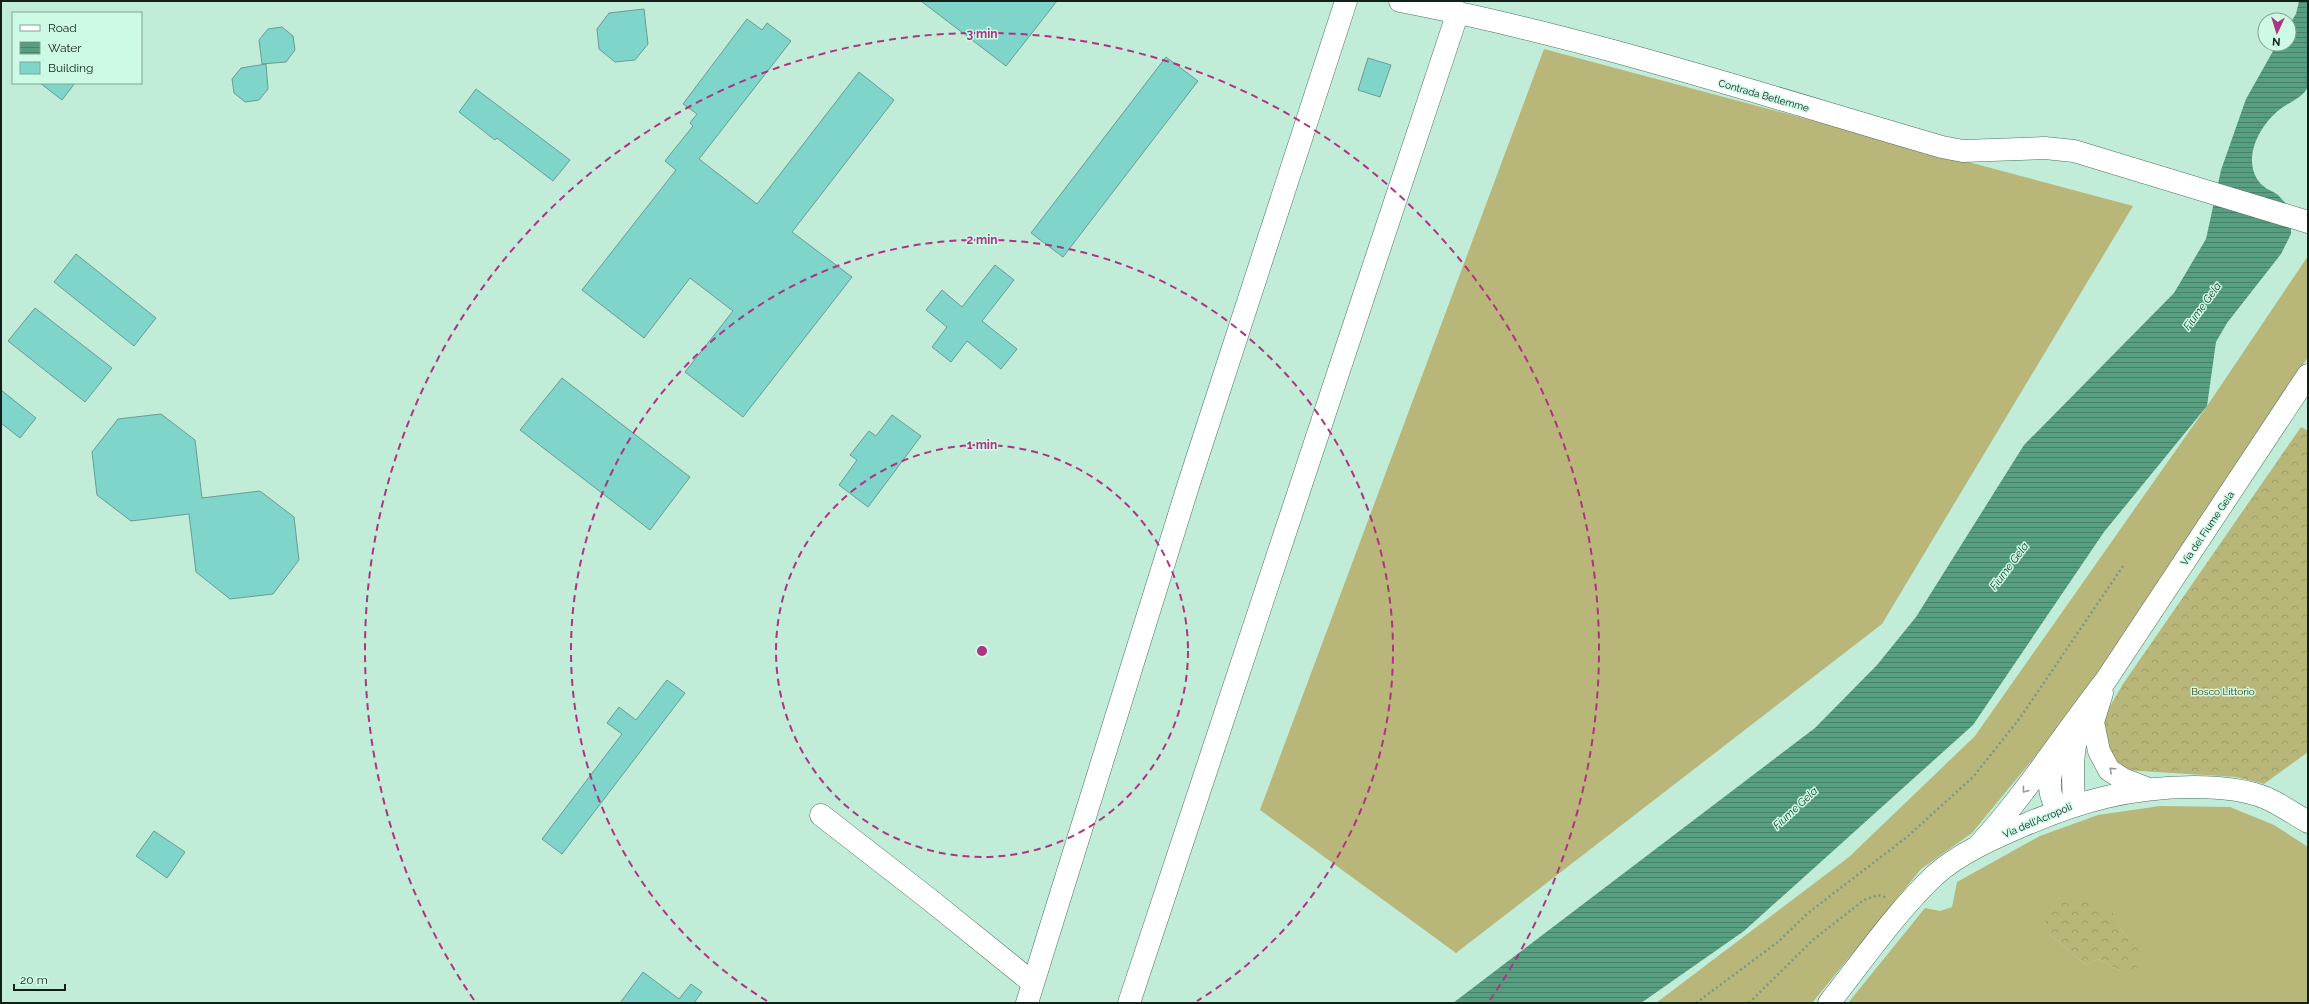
<svg xmlns="http://www.w3.org/2000/svg" width="2309" height="1004" font-family="Raleway,sans-serif">
<defs>
<pattern id="forest-crowns" width="20" height="18" patternUnits="userSpaceOnUse"><rect width="20" height="18" fill="#b9b679"/><path d="M2 6a3 3 0 1 1 6 0M12 15a3 3 0 1 1 6 0" fill="none" stroke="#9e9c68"/></pattern>
<pattern id="water-rules" width="6" height="5" patternUnits="userSpaceOnUse"><rect width="6" height="5" fill="#589f82"/><path d="M0 2.5h6" fill="none" stroke="#47816a"/></pattern>
</defs>
<rect width="100%" height="100%" fill="#c0ecd8"/>
<path fill="#b9b679" fill-rule="evenodd" d="M1544 49 2133 206 1882 624 1456 953 1260 810Z
M2308 256V357L2070 714 1972 833 1921 869 1812 1003H1656L1849 857 1975 736 2207 406Z
M2160 806 2230 807 2274 825 2308 847V1003H1848L1925 908 1940 911 1952 907 1957 882 2040 836 2098 815ZM2110 909 2121 930 2141 951 2120 971 2099 959 2086 965 2049 934Z"/>
<path fill="url(#forest-crowns)" d="M2301 427 2308 431V752L2264 784 2236 777 2125 770 2112 757 2102 720 2123 684Z
M2080 900 2111 909 2121 930 2142 951 2137 969 2120 971 2099 959 2086 965 2049 934 2043 912 2051 902Z"/>
<path fill="url(#water-rules)" d="M2299 1H2308V86C2305 96 2292 101 2283 107 2261 122 2240 159 2260 183 2265 189 2273 191 2278 195 2282 199 2286 204 2291 209V234L2281 254 2227 323 2216 342 2207 406 2104 532 1973 725 1744 931 1641 1003H1453L1815 728 1877 665 1916 617 2024 445 2174 293 2206 239 2221 170 2246 99 2277 44H2289V25L2296 14Z"/>
<path fill="#7fd5ca" stroke="#6b9b95" d="M921 1H1057L1006 66Z
M644 9 648 44 635 60 615 62 599 49 597 29 609 13Z
M747 19 762 30 767 23 791 41 699 159 757 204 859 72 894 100 792 232 852 277 743 417 685 372 733 311 690 278 644 338 582 290 676 170 665 161 693 126 690 123 697 114 683 104Z
M282 27 293 36 295 50 286 62 262 64 259 40 268 29Z
M1166 57 1198 81 1063 257 1031 233Z
M1368 58 1391 65 1380 97 1358 90Z
M266 64 268 89 259 100 245 102 234 93 232 79 241 68Z
M40 83H75L62 100Z
M476 89 570 160 553 181 497 138 495 140 459 112Z
M76 254 156 318 134 346 54 282Z
M995 265 1014 280 982 321 1017 349 1001 369 967 341 951 362 932 347 947 327 926 310 942 290 962 307Z
M35 308 112 368 85 402 8 341Z
M562 378 690 477 650 530 520 430Z
M1 390 36 418 20 438 1 423Z
M161 414 195 440 202 498 260 491 294 517 299 560 273 594 230 599 196 572 189 514 131 521 97 495 92 452 118 419Z
M892 415 921 436 868 507 839 485 857 460 850 455 869 431 876 436Z
M667 680 685 693 562 854 542 839 622 734 607 723 619 707 636 720Z
M154 831 185 852 167 878 136 856Z
M643 972 679 999 691 984 702 992 694 1003H620Z"/>
<g fill="none" stroke-linecap="round" stroke-linejoin="round">
<g stroke="#49715f" stroke-width="23">
<path id="minor" d="M1400 1C1584 36 1763 95 1942 147L1963 151 2045 148 2074 151 2308 222
M2102 693 2093 722 2099 751 2109 770 2123 779 2146 788
M2055 753C2051 775 2044 791 2059 810
M2074 805C2073 777 2070 746 2083 721
M821 815 929 899 1033 983
M1978 846C2026 794 2063 735 2106 680L2308 375
M1027 1003 1189 483 1346 1
M1129 1003 1458 12
M1829 1003C1863 960 1895 913 1935 875 1960 853 1992 839 2022 826 2080 801 2130 787 2194 787 2217 787 2244 789 2266 798 2280 804 2294 814 2308 822"/>
</g>
<path stroke="#779789" stroke-width="2.5" stroke-dasharray="2 3" stroke-linecap="butt" d="M1696 1003 1778 942 1808 913 1907 837 1973 777 2020 718 2123 566
M1749 1003 1814 939 1864 900 1878 895 1888 898"/>
<use href="#minor" stroke="#fff" stroke-width="22"/>
</g>
<defs><path id="oneway-chevron" d="M-2-3.5L2.5 0L-2 3.5" fill="none" stroke-width="1.6" stroke-linecap="round" stroke-linejoin="round"/></defs>
<g stroke="#949b98">
<use href="#oneway-chevron" transform="translate(2112 770) rotate(-138)"/>
<use href="#oneway-chevron" transform="translate(2025 790) rotate(127)"/>
</g>
<g fill="none" stroke="#b03383" stroke-width="2" stroke-dasharray="7 5">
<circle cx="982" cy="651" r="206"/>
<path d="M767 1001A411 411 0 1 1 1197 1001"/>
<path d="M474 1000A617 617 0 1 1 1490 1000"/>
</g>
<g text-anchor="middle" stroke-width="3" stroke-linejoin="round" paint-order="stroke">
<g font-size="10" fill="#11211a" stroke="#cdfae5">
<text transform="translate(1764 95) rotate(16)" y="4">Contrada Betlemme</text>
<text transform="translate(2207 528) rotate(-56)" y="4">Via del Fiume Gela</text>
<text transform="translate(2037 820) rotate(-23)" y="4">Via dell'Acropoli</text>
</g>
<g font-size="10" fill="#3d3904" stroke="#cdfae5">
<text x="2223" y="695">Bosco Littorio</text>
</g>
<g font-size="11" font-style="italic" fill="#153629" stroke="#cdfae5">
<text transform="translate(2202 306) rotate(-54)" y="4">Fiume Gela</text>
<text transform="translate(2009 566) rotate(-53)" y="4">Fiume Gela</text>
<text transform="translate(1795 808) rotate(-43)" y="4">Fiume Gela</text>
</g>
</g>
<circle cx="982" cy="651" r="6" fill="#b03383" stroke="#cdfae5" stroke-width="2"/>
<g font-size="12" text-anchor="middle" font-weight="bold" fill="#b03383" stroke="#cdfae5" stroke-width="3" stroke-linejoin="round" paint-order="stroke">
<text x="982" y="38">3 min</text>
<text x="982" y="244">2 min</text>
<text x="982" y="449">1 min</text>
</g>
<rect width="2309" height="1004" fill="none" stroke="#11211a" stroke-width="4"/>
<rect x="12" y="12" width="130" height="72" fill="#cdfae5" stroke="#82a394"/>
<rect x="20" y="25" width="20" height="6" fill="#ffffff" stroke="#82a394"/>
<text x="48" y="32" font-size="12" fill="#11211a">Road</text>
<rect x="20" y="42" width="20" height="12" fill="url(#water-rules)" stroke="#82a394"/>
<text x="48" y="52" font-size="12" fill="#11211a">Water</text>
<rect x="20" y="62" width="20" height="12" fill="#7fd5ca" stroke="#82a394"/>
<text x="48" y="72" font-size="12" fill="#11211a">Building</text>
<g transform="translate(2277 32) rotate(184)"><circle r="19" fill="#cdfae5" stroke="#82a394"/>
<path d="M0-3L7 15L0 10L-7 15Z" fill="#b03383"/>
<text y="-6" font-size="11" font-weight="bold" text-anchor="middle" fill="#11211a">N</text>
</g>
<path d="M14 984v6h51v-6" fill="none" stroke="#11211a" stroke-width="2"/>
<text x="20" y="984" font-size="12" fill="#11211a" stroke="#cdfae5" stroke-width="3" paint-order="stroke">20 m</text>
</svg>
